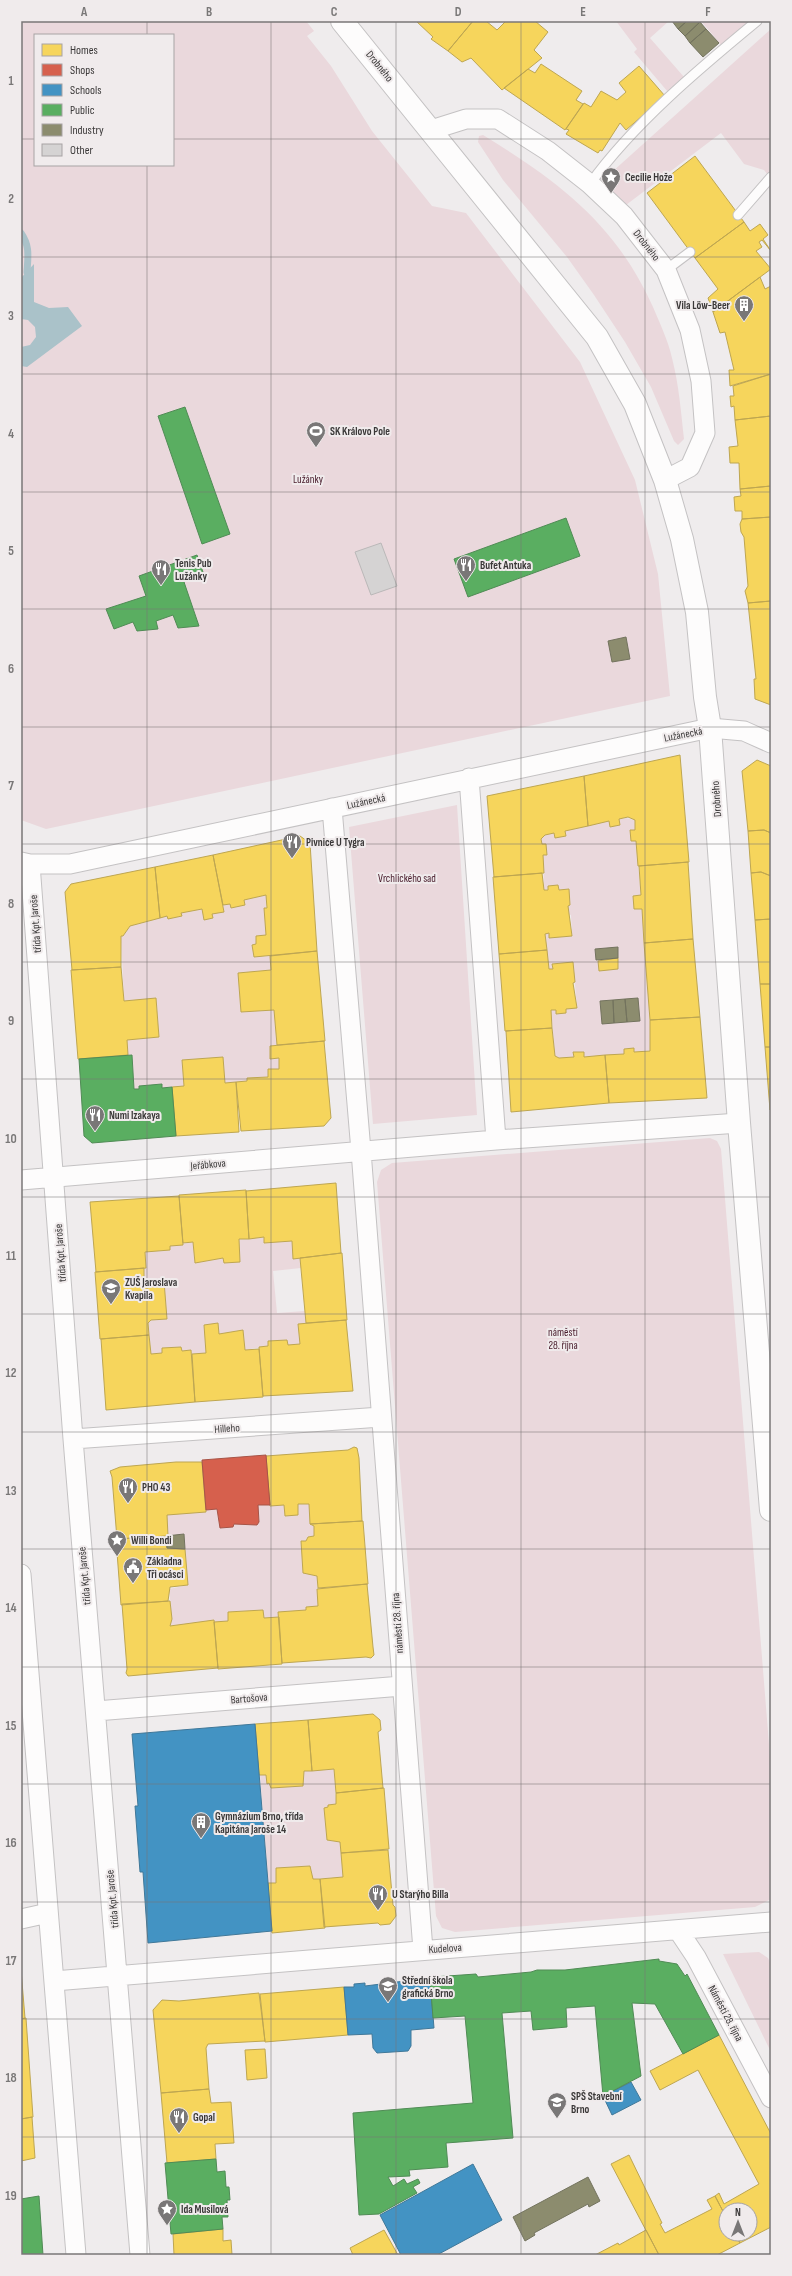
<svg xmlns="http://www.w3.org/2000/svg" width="792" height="2276" font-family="'Sofia Sans Condensed',sans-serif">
<rect width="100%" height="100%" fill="#efeced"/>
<path fill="#ead8dc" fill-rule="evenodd" d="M21 21H306L314 31 307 36 331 66 372 131 432 206 466 213 580 362 635 480 658 574 670 696 46 829 21 820ZM35 35H173V165H35Z
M616 21H669L650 38 684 77 668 92 634 52 637 49Z
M701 21H752L722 46Z
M771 29V179L764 170 744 164 721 133 626 205 602 181Z
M483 135C559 182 615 223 653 307 660 324 668 340 672 358 679 385 681 412 684 439L678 445 674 441 651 387 625 342 594 295 567 257 503 180 478 142 479 136Z
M457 805 477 1115 373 1124 349 827Z
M626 818 635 820V830H631V841H636L641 895 633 896 634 909H642L652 1050 634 1052V1048L624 1049V1054L584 1057V1052H573L574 1057 559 1058 555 1056 551 1010H556V1014L566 1013V1009L577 1008 573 962 552 964 553 969H549L545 934 549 933V937L572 936 571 915 568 914V906L570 905 569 889 559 890 558 885 544 890 543 855 547 854 546 844H542L541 839 545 835 554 833 556 838 566 836 565 831 609 821 610 827 620 825 619 819Z
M266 895V935L256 936V944L252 945 254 957 270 956 271 970 238 973 241 1011 274 1010 277 1045 270 1046V1059L279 1058V1069H268V1077L247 1078V1081L225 1083 223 1057 182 1060 184 1086 162 1088 161 1084 139 1086V1089H134L132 1055H128L127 1040 159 1037 156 999 124 1001 121 936H123L130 926 150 921V919L167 916 168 919 181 916V913L202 909 204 920 213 918 212 914 224 911 223 905 230 904 231 908 245 905 244 900Z
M710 1138 717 1141 721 1149 771 1769V1899L755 1907 455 1932 442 1928 436 1916 377 1182 381 1170 392 1163Z
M264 1237V1243L292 1241 293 1258H300L301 1268 273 1271 277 1313 305 1311 306 1323 298 1324 300 1344 288 1345 287 1340 268 1341V1346L245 1350 243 1330 219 1334 218 1324 204 1325 206 1353 192 1354 191 1350 182 1351 181 1347 162 1348V1353L151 1354 148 1323 151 1320 167 1319 164 1281 147 1282 144 1279 145 1252 170 1250V1246L193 1242 195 1263 223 1258 224 1263 240 1262 239 1239Z
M298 1504H309L310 1524 314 1526V1536L308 1537 306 1541H301L303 1573 317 1576 318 1606 306 1607V1610L279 1617 264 1618 263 1610 228 1612V1621L170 1626 172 1619 169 1589 188 1585 184 1534 168 1536 167 1515 217 1509 221 1528 233 1527 235 1524 257 1525 259 1522 258 1505H284L285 1516 297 1515Z
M334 1769 336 1804 328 1805V1807L324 1808 327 1840 340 1842 343 1877 313 1879 309 1866 276 1868V1883H268L260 1775H266L267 1784 269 1783 271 1788 303 1786 304 1771Z
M759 1952 768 1958 771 1964V2052L723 1954Z"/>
<path fill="#aac2c9" d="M34 264V302L49 308 68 307 82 326 27 367 21 366V347L30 345 36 337 35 327 28 320 21 319V278Z"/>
<path fill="#f6d55c" stroke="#bea651" d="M416 21H473L448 51 431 39 433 37Z
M473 21H486L497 30 506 21H535L548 32 534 50 542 58 502 90 471 58 462 62 448 51Z
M541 64 582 91 576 100 583 104 565 130 504 88 528 69 535 73Z
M639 66 665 96 626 130 620 123 602 151 600 150 598 153 566 134 569 130 566 129 584 103 591 107 601 91 617 100 626 92 619 83Z
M695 156 744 222 695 258 647 193Z
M744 222 750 231 760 224 768 235 763 239 771 251 762 240 759 242 762 247 756 251 771 269 713 312 708 298 718 289 695 258Z
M760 277 765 289 771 286V374L730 386 729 370H734L725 332 720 333 713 312Z
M771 374V416L735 420 734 406 731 407 730 396H734L733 386Z
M771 416V486L740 489 739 463H730L729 447 738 446 735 420Z
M771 486V517L742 519V511H735L734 497 741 496 740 489Z
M771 517V601L748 603 745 591 748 586 744 537 741 532 740 524 742 519Z
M771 601V705L755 699 754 679H756L748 603Z
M680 755 689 862 638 866 636 841H631L630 830H635V820L628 817 619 819 620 825 610 827 609 821 588 826 584 776Z
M757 760 771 766V833L764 830 748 831 742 771Z
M584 776 588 826 565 831 566 836 555 838 554 833 545 835 541 839 542 844H546L547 855H543L544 873 494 877 487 796Z
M764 830 771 833V876L761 872 751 873 748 831Z
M300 836 310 843 317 951 254 957 252 945 256 944V936L266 935 264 908H267L266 895 244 900 245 905 231 908 230 904 223 905 213 855Z
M213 855 224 912 212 914 213 918 204 920 202 909 181 913 182 916 168 919 167 916 160 918 155 867Z
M688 862 693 939 644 943 642 909H634L633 896 641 895 639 866Z
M155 867 160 918 130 926 123 936H121V967L72 970 65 892 71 884Z
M761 872 771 876V919L755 920 751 873Z
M542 873 544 890H548V886L558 885 559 890 569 889 570 905 568 906 572 936 549 938V933L545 934 547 950 499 954 493 877Z
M771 919V984H760L755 920Z
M693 939 700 1017 650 1020 644 943Z
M547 950 549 969H553L552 964 573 962 575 982 573 983 577 1008 566 1009V1013L556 1014V1010H551L552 1028 505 1031 499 954Z
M317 951 325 1041 277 1045 274 1010 241 1012 238 973 271 970 270 956Z
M618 958V969L599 971 598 961Z
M121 967 124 1001 156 998 159 1037 127 1040 128 1055 78 1059 71 970Z
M760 984H771V1047H765Z
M700 1017 707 1098 609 1103 605 1055 624 1054V1049L634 1048V1052L650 1051V1020Z
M552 1028 555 1056 559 1058 574 1057 573 1052H584V1057L605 1055 609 1103 511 1112 506 1031Z
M324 1041 331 1118 324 1126 241 1131 236 1082 247 1081V1078L268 1077V1069H279V1058L270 1059V1046Z
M765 1047H771L770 1110Z
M223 1057 225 1083 236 1082 239 1132 176 1136 172 1087 184 1086 182 1060Z
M336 1183 341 1253 293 1259 292 1241 264 1243V1237L249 1239 246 1191Z
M246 1190 249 1239H239L240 1262 224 1263 223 1258 195 1263 193 1242 183 1243 179 1195Z
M179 1196 183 1245 170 1246V1250L145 1252 146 1268 96 1272 90 1202Z
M342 1253 347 1320 306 1323 300 1258Z
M144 1268V1279L147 1282 164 1281 167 1319 151 1320 148 1323 149 1335 100 1339 95 1272Z
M346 1320 353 1391 263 1396 259 1347 268 1346V1341L287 1340 288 1345 300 1344 298 1324Z
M218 1323 219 1334 243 1330 245 1350 259 1349 263 1397 195 1402 192 1354 206 1353 204 1325Z
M149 1335 151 1354 162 1353V1348L181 1347 182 1351 191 1350 195 1402 106 1410 101 1339Z
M354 1447 357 1448 359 1458 362 1521 310 1524 309 1504H298V1515L285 1516 284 1505 270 1506 266 1456 348 1450Z
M176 1462H202L206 1512 167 1515 168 1536 117 1539 112 1477 110 1471 120 1467Z
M363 1521 368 1584 318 1588 317 1576 303 1573 301 1541H306L308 1537 314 1536V1526L310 1524Z
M166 1536 167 1548 185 1549 188 1585 170 1587 168 1601 121 1605 116 1539Z
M367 1584 373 1647 374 1655 371 1658 366 1657 282 1663 278 1612 306 1610V1607L318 1606 317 1589Z
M170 1601 172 1619 170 1626 214 1620 218 1668 128 1676 126 1673 127 1669 122 1604Z
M263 1610 264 1618 279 1617 282 1664 218 1669 214 1622 228 1621V1612Z
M373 1714 380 1720 381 1730 378 1732 383 1788 336 1793 334 1769 312 1771 308 1720Z
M308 1720 312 1771H304L303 1786 271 1788 269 1783 267 1784 266 1775H259L255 1724Z
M384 1788 389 1849 341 1853 340 1842 327 1840 324 1808 328 1807V1805L336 1804V1793Z
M388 1850 393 1905 395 1907 396 1916 390 1924 380 1925 378 1923 324 1927 320 1879 343 1877 341 1853Z
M310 1866 313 1879H320L325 1928 272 1933 268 1883H276V1868Z
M21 1970 25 2018 21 2019Z
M344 1987 348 2035 265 2042 260 1994Z
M259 1993 265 2041 208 2044 206 2048 209 2089 161 2093 153 2010 162 2000 179 2001Z
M26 2018 33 2117 21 2119V2019Z
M719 2035 771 2134V2227L740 2243 735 2234H750V2210H726V2217L715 2196 719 2193 724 2204 759 2184 698 2070 660 2090 650 2071Z
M265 2049 267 2078 247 2080 245 2050Z
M209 2089 211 2103 231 2102 234 2143 215 2144 216 2159 167 2163 161 2093Z
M32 2117 35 2158 21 2161V2119Z
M629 2155 662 2223 660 2224 665 2233 712 2209 707 2200 715 2196 726 2217V2234H735L740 2243 717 2255H659L611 2164Z
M223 2229V2241L231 2240 232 2255H174L173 2234Z
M384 2230 398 2255H353L350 2248Z
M646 2230 659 2255H595L618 2243 619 2245Z"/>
<path fill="#d6604d" stroke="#a75447" d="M266 1455 270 1505H258L259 1522 257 1525 234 1524 233 1527 220 1528 217 1509 206 1510 202 1460Z"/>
<path fill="#4393c3" stroke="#407899" d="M255 1724 272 1931 148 1943 143 1872H140L135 1806H138L132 1734Z
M421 1979H430L434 2028 411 2030V2046L408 2051 377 2053 373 2048 372 2034 348 2035 344 1987H354V1984L365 1983V1986Z
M631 2082 641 2100 612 2115 603 2096Z
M473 2164 502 2220 437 2255H401L380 2215Z"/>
<path fill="#5aae61" stroke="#508b55" d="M185 407 230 534 202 544 158 416Z
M566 518 580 556 468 597 454 559Z
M197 555 204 575 184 582 199 626 178 628 173 615 156 621 158 629 137 631 133 622 114 629 106 609 146 596 139 576Z
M132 1055 134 1089H139V1086L162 1084V1088L172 1087 176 1136 92 1143 84 1136 79 1059Z
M659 1959V1961L677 1964 685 1976 687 1974 719 2035 683 2054 655 2004 632 2003 641 2076 603 2096 595 2006 566 2008 567 2027 533 2030 531 2011 502 2013 513 2138 446 2143 448 2167 409 2170 410 2176 388 2177 393 2186 404 2179 407 2184 418 2179 420 2183 413 2187 417 2193 379 2214 359 2215 353 2113 473 2103 465 2016 433 2018 430 1979 433 1977 476 1974 478 1977 531 1972 537 1970H565Z
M216 2159 217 2172 225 2171 226 2187H229L230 2200H227L228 2217H222L223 2229 171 2234 165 2163Z
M39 2196 43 2255H21V2199Z"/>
<path fill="#8c8c6e" stroke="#73735e" d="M672 21H687L678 29Z
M687 21 700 22 685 36 678 29Z
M700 22 706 29 690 43 685 36Z
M706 29 719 43 703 57 690 43Z
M626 637 630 659 612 662 608 641Z
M618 947V958L596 960 595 949Z
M638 998 640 1021 627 1022 625 999Z
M625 999 627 1022 614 1023 613 1000Z
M613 1000 614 1023 602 1024 600 1001Z
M184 1534 185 1549 167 1548 166 1536Z
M588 2177 600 2201 589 2207 588 2204 534 2233 535 2235 525 2241 513 2217Z"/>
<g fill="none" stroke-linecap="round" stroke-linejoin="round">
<path stroke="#aac2c9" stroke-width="7" d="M21 233C30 246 28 256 27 272"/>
</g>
<path fill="#d5d3d3" stroke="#bab8b8" d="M381 543 397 586 371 595 355 552Z"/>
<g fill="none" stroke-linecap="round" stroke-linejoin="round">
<g stroke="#c4c2c3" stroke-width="11">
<path id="service" d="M590 184C633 124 700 68 757 21
M738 215 771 177
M666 270 690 252"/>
</g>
<g stroke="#c4c2c3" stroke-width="21">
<path id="minor" d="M431 130 466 119H498L548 151 590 184 624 216 666 270 690 330 701 381 705 433 690 467 665 480
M469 778 496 1140
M332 808 361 1151 423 1950
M21 862 30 864H70L710 728 744 731 771 743
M30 864 73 1439 140 2255
M21 1180 496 1140 739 1123
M73 1439 381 1417
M21 1574 76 2255
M96 1711 402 1686
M21 1919 48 1913
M678 1930 696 1957 771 2098
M54 1981 771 1922"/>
</g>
<g stroke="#c4c2c3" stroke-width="24">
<path id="tertiary" d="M342 21 597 337 635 404 665 480 682 539 697 612 705 697 710 728 739 1123 771 1510"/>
</g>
<use href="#service" stroke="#fdfcfc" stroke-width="9"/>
<use href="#minor" stroke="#fdfcfc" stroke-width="19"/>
<use href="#tertiary" stroke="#fdfcfc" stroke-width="22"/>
</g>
<path fill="none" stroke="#797777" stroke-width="1" stroke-opacity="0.55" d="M147 21V35M271 21V2255M396 21V2255M521 21V2255M645 21V2255M21 139H35M173 139H771M147 165V2255M21 257H771M21 374H771M21 492H771M21 609H771M21 727H771M21 844H771M21 962H771M21 1079H771M21 1197H771M21 1314H771M21 1432H771M21 1549H771M21 1667H771M21 1784H771M21 1902H771M21 2019H771M21 2137H771"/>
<defs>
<g id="sight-pin" transform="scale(1)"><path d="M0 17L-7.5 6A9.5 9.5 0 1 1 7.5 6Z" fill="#797777" stroke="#f0ebec"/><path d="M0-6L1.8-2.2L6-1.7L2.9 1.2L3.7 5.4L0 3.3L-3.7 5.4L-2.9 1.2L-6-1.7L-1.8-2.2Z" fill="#fff"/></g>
<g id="building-pin" transform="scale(1)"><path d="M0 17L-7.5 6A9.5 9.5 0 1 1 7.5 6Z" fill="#797777" stroke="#f0ebec"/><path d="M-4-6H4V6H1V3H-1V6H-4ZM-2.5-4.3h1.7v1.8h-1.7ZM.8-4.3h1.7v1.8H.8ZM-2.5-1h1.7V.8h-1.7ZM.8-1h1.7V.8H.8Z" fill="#fff"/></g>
<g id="stadium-pin" transform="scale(1)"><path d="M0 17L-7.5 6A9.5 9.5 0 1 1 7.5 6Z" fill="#797777" stroke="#f0ebec"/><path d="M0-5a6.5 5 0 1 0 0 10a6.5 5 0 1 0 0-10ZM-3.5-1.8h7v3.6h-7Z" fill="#fff"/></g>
<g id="restaurant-pin" transform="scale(1)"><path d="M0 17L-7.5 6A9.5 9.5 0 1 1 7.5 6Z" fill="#797777" stroke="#f0ebec"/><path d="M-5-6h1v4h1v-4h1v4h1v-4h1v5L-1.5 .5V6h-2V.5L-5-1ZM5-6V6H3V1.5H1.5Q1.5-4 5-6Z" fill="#fff"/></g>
<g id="school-pin" transform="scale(1)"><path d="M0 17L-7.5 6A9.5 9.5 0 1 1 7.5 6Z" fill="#797777" stroke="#f0ebec"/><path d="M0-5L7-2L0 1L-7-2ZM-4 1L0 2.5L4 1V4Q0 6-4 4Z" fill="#fff"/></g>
<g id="civic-pin" transform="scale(1)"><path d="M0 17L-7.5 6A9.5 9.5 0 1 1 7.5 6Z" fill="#797777" stroke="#f0ebec"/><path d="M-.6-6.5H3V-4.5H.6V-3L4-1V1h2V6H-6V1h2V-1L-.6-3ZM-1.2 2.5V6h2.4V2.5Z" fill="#fff"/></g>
<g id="university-pin" transform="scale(1)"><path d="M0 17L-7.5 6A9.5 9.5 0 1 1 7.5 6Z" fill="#797777" stroke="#f0ebec"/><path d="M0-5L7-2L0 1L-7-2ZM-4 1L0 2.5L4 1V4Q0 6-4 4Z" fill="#fff"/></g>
</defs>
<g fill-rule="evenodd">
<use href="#sight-pin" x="611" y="177"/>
<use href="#building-pin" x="744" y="305"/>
<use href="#stadium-pin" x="316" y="431"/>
<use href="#restaurant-pin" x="466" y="565"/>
<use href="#restaurant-pin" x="161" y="569"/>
<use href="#restaurant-pin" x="292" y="842"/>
<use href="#restaurant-pin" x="95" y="1115"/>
<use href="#school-pin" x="111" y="1288"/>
<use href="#restaurant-pin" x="128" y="1487"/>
<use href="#sight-pin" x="117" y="1540"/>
<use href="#civic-pin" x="133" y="1567"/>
<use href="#building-pin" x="201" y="1822"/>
<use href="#restaurant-pin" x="378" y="1894"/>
<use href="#school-pin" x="388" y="1986"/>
<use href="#university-pin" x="557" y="2102"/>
<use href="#restaurant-pin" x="179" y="2117"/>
<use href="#sight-pin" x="167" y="2209"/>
</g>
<g text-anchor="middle" stroke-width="4" stroke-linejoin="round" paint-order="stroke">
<g font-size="11" fill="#3a3838" stroke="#f0ebec">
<text transform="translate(380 66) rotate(51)" y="4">Drobného</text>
<text transform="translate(647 245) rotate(52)" y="4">Drobného</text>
<text transform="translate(683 734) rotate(-11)" y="4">Lužánecká</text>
<text transform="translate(716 799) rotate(-94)" y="4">Drobného</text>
<text transform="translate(366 801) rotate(-12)" y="4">Lužánecká</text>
<text transform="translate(35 924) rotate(-94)" y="4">třída Kpt. Jaroše</text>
<text transform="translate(208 1164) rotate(-5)" y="4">Jeřábkova</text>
<text transform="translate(60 1253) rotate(-94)" y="4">třída Kpt. Jaroše</text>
<text transform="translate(227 1428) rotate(-4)" y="4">Hilleho</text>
<text transform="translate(84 1576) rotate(-95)" y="4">třída Kpt. Jaroše</text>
<text transform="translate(397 1623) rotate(-94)" y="4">náměstí 28. října</text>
<text transform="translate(249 1698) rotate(-5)" y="4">Bartošova</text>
<text transform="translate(112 1899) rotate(-95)" y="4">třída Kpt. Jaroše</text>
<text transform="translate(445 1948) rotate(-4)" y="4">Kudelova</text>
<text transform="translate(726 2013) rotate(62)" y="4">Náměstí 28. října</text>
</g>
<g font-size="11" font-weight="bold" fill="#3a3838" stroke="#f0ebec" text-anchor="start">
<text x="625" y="181">Cecilie Hože</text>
<text x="730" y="309" text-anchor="end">Vila Löw-Beer</text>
<text x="330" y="435">SK Královo Pole</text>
<text x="175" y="567">Tenis Pub<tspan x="175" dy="13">Lužánky</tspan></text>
<text x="480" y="569">Bufet Antuka</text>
<text x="306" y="846">Pivnice U Tygra</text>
<text x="109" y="1119">Numi Izakaya</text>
<text x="125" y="1286">ZUŠ Jaroslava<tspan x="125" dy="13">Kvapila</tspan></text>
<text x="142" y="1491">PHO 43</text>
<text x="131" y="1544">Willi Bondi</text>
<text x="147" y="1565">Základna<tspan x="147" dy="13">Tři ocásci</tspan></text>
<text x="215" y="1820">Gymnázium Brno, třída<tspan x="215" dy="13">Kapitána Jaroše 14</tspan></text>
<text x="392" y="1898">U Starýho Billa</text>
<text x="402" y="1984">Střední škola<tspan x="402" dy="13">grafická Brno</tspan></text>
<text x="571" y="2100">SPŠ Stavební<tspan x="571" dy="13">Brno</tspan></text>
<text x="193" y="2121">Gopal</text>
<text x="181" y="2213">Ida Musilová</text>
</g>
<g font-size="11" fill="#471a2a" stroke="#f0ebec">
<text x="308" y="483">Lužánky</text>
<text x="407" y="882">Vrchlického sad</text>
<text x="563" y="1336">náměstí<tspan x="563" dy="13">28. října</tspan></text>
</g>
</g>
<rect width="792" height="2276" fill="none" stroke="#f0ebec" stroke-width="44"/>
<rect x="34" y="34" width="140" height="132" fill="#f0ebec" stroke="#a7a3a4"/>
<rect x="42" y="44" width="20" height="12" fill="#f6d55c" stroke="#a7a3a4"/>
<text x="70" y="54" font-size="12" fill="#3a3838">Homes</text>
<rect x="42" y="64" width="20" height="12" fill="#d6604d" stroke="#a7a3a4"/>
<text x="70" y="74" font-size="12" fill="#3a3838">Shops</text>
<rect x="42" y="84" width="20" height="12" fill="#4393c3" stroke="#a7a3a4"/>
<text x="70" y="94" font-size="12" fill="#3a3838">Schools</text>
<rect x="42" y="104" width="20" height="12" fill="#5aae61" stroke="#a7a3a4"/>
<text x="70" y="114" font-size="12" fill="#3a3838">Public</text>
<rect x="42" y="124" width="20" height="12" fill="#8c8c6e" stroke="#a7a3a4"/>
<text x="70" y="134" font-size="12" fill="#3a3838">Industry</text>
<rect x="42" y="144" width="20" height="12" fill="#d5d3d3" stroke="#a7a3a4"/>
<text x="70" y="154" font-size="12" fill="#3a3838">Other</text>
<g transform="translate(738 2222)"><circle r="19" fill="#f0ebec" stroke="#a7a3a4"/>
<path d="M0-3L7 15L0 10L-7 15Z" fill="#797777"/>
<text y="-6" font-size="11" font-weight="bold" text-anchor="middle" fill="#3a3838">N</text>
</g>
<rect x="22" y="22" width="748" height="2232" fill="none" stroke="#797777" stroke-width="1.5"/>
<g font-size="13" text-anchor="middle" font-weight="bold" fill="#797777">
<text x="84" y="16">A</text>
<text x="209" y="16">B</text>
<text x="334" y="16">C</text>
<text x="458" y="16">D</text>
<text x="583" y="16">E</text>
<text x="708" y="16">F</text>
<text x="11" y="85">1</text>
<text x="11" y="203">2</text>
<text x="11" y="320">3</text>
<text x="11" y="438">4</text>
<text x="11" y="555">5</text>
<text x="11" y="673">6</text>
<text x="11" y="790">7</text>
<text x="11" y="908">8</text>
<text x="11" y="1025">9</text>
<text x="11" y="1143">10</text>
<text x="11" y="1260">11</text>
<text x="11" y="1377">12</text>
<text x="11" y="1495">13</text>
<text x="11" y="1612">14</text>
<text x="11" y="1730">15</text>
<text x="11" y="1847">16</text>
<text x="11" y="1965">17</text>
<text x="11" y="2082">18</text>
<text x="11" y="2200">19</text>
</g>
</svg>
